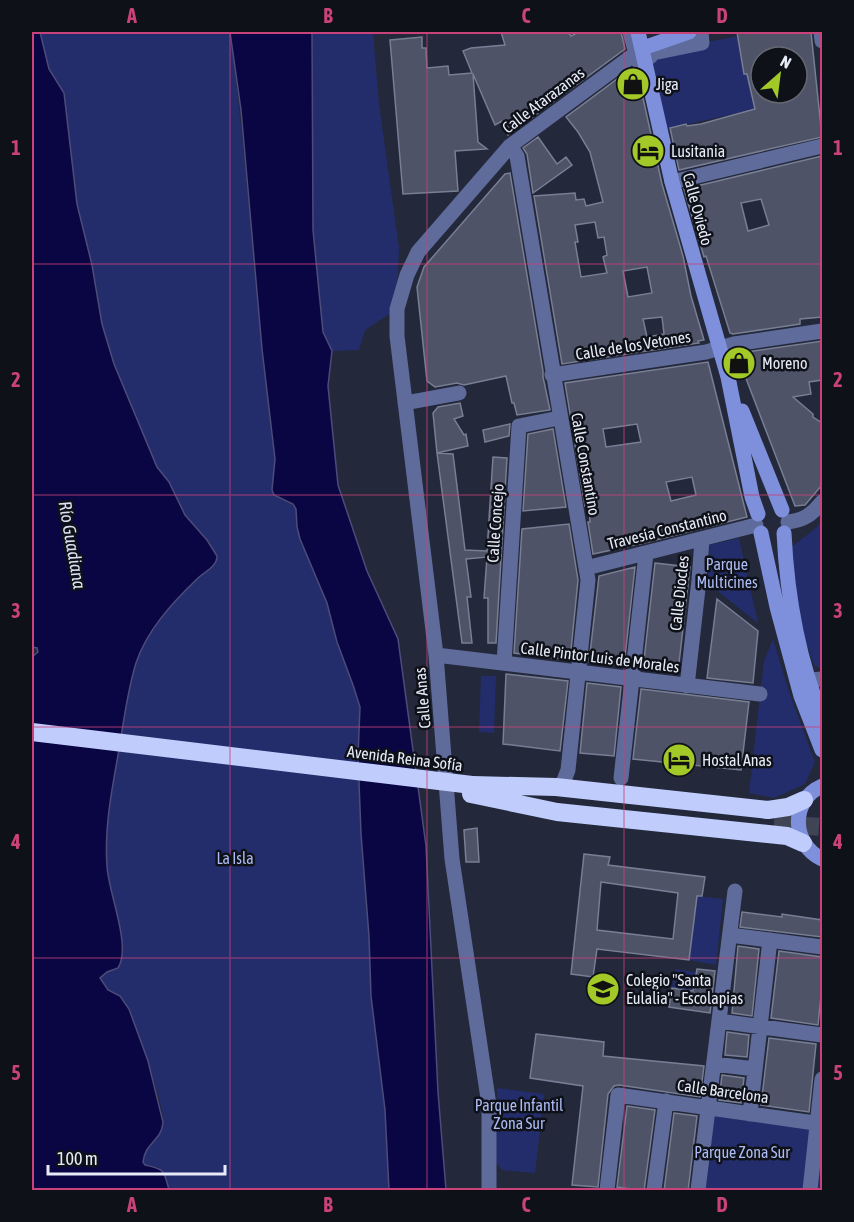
<svg xmlns="http://www.w3.org/2000/svg" width="854" height="1222" font-family="'Asap Condensed',sans-serif">
<rect width="100%" height="100%" fill="#23283a"/>
<path fill="#242d6b" d="M40 32H230C249 174 255 317 275 459L276 470 272 486 279 498 289 502 296 509 300 539 327 603 337 642 353 685 360 707 358 756 361 834 369 936 371 996 385 1110 389 1190H169L166 1178 158 1167 145 1165 143 1162C144 1146 161 1137 163 1121 165 1107 134 1016 125 1002 118 991 106 996 100 977L107 972 118 968C132 946 108 892 107 866 104 826 113 787 119 748 124 720 127 690 136 663 147 630 172 603 197 579 204 572 216 567 217 556L208 540 185 515 169 482 157 467 114 364 102 324 96 284 77 204 64 93 49 69Z
M312 32H373L379 104 399 248 397 309 365 330 359 350 332 351 323 332 313 230Z
M738 36 755 109 667 129 652 60 653 53Z
M822 520V669L814 665 802 631 789 549 816 528Z
M739 538 758 623 706 582 710 545Z
M773 639 789 692 815 762 805 784 774 798 749 793 764 661Z
M481 676H496L494 733 479 732Z
M697 896 723 899 716 965 689 960Z
M675 969 695 972 693 991 672 988Z
M497 1088 544 1094 535 1173 502 1170 496 1163Z
M709 1108 822 1124V1167L819 1190H698Z"/>
<path fill="#0a0644" stroke="#4c4b7a" stroke-width="1.5" d="M32 32H40L49 69 64 93 77 204 92 265 102 324 114 364 157 467 169 482 185 515 207 540 217 556C217 567 204 572 197 579 172 603 147 630 136 663 128 689 124 717 120 744 113 784 104 825 107 866 108 892 132 946 118 968L107 972 100 978 108 990 120 996 129 1009 148 1061 163 1122C162 1141 145 1142 143 1162L145 1165C165 1169 164 1171 169 1190H32V657L38 652 37 648 32 647Z
M230 32H312L313 230 323 332 332 351 328 386 338 485 367 571 398 639 426 846 438 1092 446 1190H389L385 1110 371 996 369 936 361 834 358 756 360 707 353 685 337 642 327 603 300 539 297 527 296 509 293 504 274 495 272 490 275 459 262 349 241 110Z"/>
<path fill="#4e5367" stroke="#787e93" stroke-width="1.5" fill-rule="evenodd" d="M501 32H568L571 36 579 32H621L625 49 508 135 502 121 495 125 473 74 478 142 487 149 455 151 458 191 403 194 390 40 422 37V48H426L427 68 448 66 449 75 472 73 463 51 471 48 505 45Z
M737 32H811L822 137 679 170 670 128 686 124 687 126 701 124 755 109 747 74H744ZM791 55V57H797V93H761V57Z
M632 68 637 71 662 184 683 256 691 296 704 340 698 341 699 343 562 364 534 196 575 193 576 200 584 199 586 206 603 202 590 152 578 132 566 117ZM595 222 598 238 604 237 607 255 603 257 607 273 581 277 575 242H578L575 225ZM647 267 652 293 628 297 623 271ZM662 317 664 334 647 337 643 319Z
M538 137 557 164 566 157 572 165 533 193 527 154 523 148Z
M822 156V317L800 319V324L733 334 730 333 706 256 704 257 684 189ZM761 199 769 225 748 231 741 203Z
M510 173 543 371V377L550 410 517 415 514 403H512L506 376 464 385 457 383 435 387 427 381 417 287 424 267 505 174Z
M822 341V380L809 382 811 394 793 397 813 414V417L822 423V485L805 505 795 506 737 355 739 353Z
M708 362 747 517 644 543 593 554 588 522H590L589 505 585 506 565 383ZM637 424 641 442 606 447 603 429ZM692 477 696 495 671 501 666 482Z
M460 403 463 416 454 419 464 435 466 434 468 446 437 453 433 413 438 407Z
M510 424 509 436 485 442 483 430Z
M553 429 566 507 523 511 528 434Z
M437 453 453 454 465 550 487 551 493 457 507 458 496 643H488V598H484L487 557 466 559 471 597H467L472 643H462Z
M569 524 578 580 570 660 514 653 522 529Z
M655 563 690 567 678 672 643 669Z
M635 567 624 666 589 662 599 576Z
M717 599 758 631 753 683 707 678Z
M506 674 568 681 560 751 503 744Z
M587 683 621 687 614 756 580 753Z
M641 689 749 702 741 770 633 759Z
M477 828 479 862H466L464 830Z
M584 854 610 857 608 865 705 877 702 896H697L689 960 597 949 593 977 571 974ZM601 882 678 893 673 939 597 930Z
M742 912 782 917V914L822 920V937L740 927Z
M738 946 759 949 752 1016 732 1013Z
M779 951 822 957V986L818 1025 771 1018Z
M697 969 715 971 710 1013 669 1007 672 988 693 991Z
M727 1032 749 1035 747 1057 725 1055Z
M536 1034 604 1042 603 1056 704 1066 700 1097 619 1085 614 1086 608 1094 598 1187 572 1185 583 1086 530 1078Z
M769 1038 816 1044 809 1112 761 1105Z
M722 1075 744 1078 741 1103 719 1100Z
M627 1106 655 1110 644 1191 617 1187Z
M674 1113 697 1116 688 1191H664Z"/>
<g fill="none" stroke-linecap="round" stroke-linejoin="round">
<path stroke="#404556" stroke-width="18" stroke-dasharray="18 9" stroke-linecap="butt" d="M774 824 822 827"/>
<path stroke="#5f6b9b" stroke-width="15" d="M630 32 638 61 650 57 653 53 702 43 701 32
M821 32 822 41
M510 146 517 156 588 580 568 770 563 783 556 787
M672 182 822 146
M552 375 706 352 734 344 822 331
M405 403 459 393
M788 522C805 520 812 514 822 502
M586 568 756 525
M436 655 760 694
M504 663 519 426 559 418
M810 680 822 679
M687 686 699 580 702 540
M621 778 646 554
M730 935 822 947
M719 1021 822 1035
M714 1064 755 1069
M750 1114 770 940
M489 1190V1105L452 859 436 655 397 336V309L407 275 418 252 510 146 643 48
M607 1190 618 1095 822 1124
M654 1190 666 1101
M698 1190 735 891
M810 1190 822 1079"/>
<path stroke="#7e90dc" stroke-width="15" d="M638 32 672 182 728 377 752 497 758 514
M643 48 689 32
M742 411 782 510
M761 533 777 607 801 696 822 750
M784 533C787 596 798 659 822 717
M822 786C790 800 791 844 822 859"/>
<path stroke="#c0cdfc" stroke-width="18" d="M472 785 556 787 768 810 788 807 804 800
M471 794 557 812 787 836 803 843"/>
<path stroke="#c0cdfc" stroke-width="18" d="M32 732 472 785"/>
</g>
<path fill="none" stroke="#c9427a" stroke-width="1.5" stroke-opacity="0.55" d="M230 32V1190M427 32V1190M624 32V1190M32 264H822M32 495H822M32 727H822M32 958H822"/>
<defs>
<g id="shop-disc" transform="scale(1.725)"><circle r="9.5" fill="#a2c927" stroke="#0f1119"/><path d="M-5-2.5h2.3a2.7 3.5 0 0 1 5.4 0H5L5.5 6h-11ZM-1.5-2.5h3a1.5 2.3 0 0 0-3 0Z" fill="#111"/></g>
<g id="hotel-disc" transform="scale(1.725)"><circle r="9.5" fill="#a2c927" stroke="#0f1119"/><path d="M-6-4.5h1.5V1H6V5H4.5V3h-9V5H-6ZM-4 0a1.8 1.8 0 1 1 3.6 0ZM.5 0V-2.5h3Q6-2.5 6 0Z" fill="#111"/></g>
<g id="school-disc" transform="scale(1.725)"><circle r="9.5" fill="#a2c927" stroke="#0f1119"/><path d="M0-5L7-2L0 1L-7-2ZM-4 1L0 2.5L4 1V4Q0 6-4 4Z" fill="#111"/></g>
</defs>
<g fill-rule="evenodd">
<use href="#shop-disc" x="633" y="84"/>
<use href="#hotel-disc" x="648" y="151"/>
<use href="#shop-disc" x="739" y="363"/>
<use href="#hotel-disc" x="679" y="760"/>
<use href="#school-disc" x="603" y="989"/>
</g>
<g text-anchor="middle" stroke-width="5" stroke-linejoin="round" paint-order="stroke">
<g font-size="16" fill="#e7ebf7" stroke="#0f1119" text-anchor="start">
<text x="656" y="90">Jiga</text>
<text x="671" y="157">Lusitania</text>
<text x="762" y="369">Moreno</text>
<text x="702" y="766">Hostal Anas</text>
<text x="626" y="986">Colegio "Santa<tspan x="626" dy="18">Eulalia" - Escolapias</tspan></text>
</g>
<g font-size="16" fill="#e7ebf7" stroke="#0f1119">
<text transform="translate(543 100) rotate(-37)" y="6">Calle Atarazanas</text>
<text transform="translate(698 209) rotate(75)" y="6">Calle Oviedo</text>
<text transform="translate(633 345) rotate(-9)" y="6">Calle de los Vetones</text>
<text transform="translate(586 464) rotate(80)" y="6">Calle Constantino</text>
<text transform="translate(495 523) rotate(-86)" y="6">Calle Concejo</text>
<text transform="translate(667 529) rotate(-14)" y="6">Travesía Constantino</text>
<text transform="translate(679 593) rotate(-84)" y="6">Calle Diocles</text>
<text transform="translate(600 657) rotate(7)" y="6">Calle Pintor Luis de Morales</text>
<text transform="translate(422 698) rotate(-95)" y="6">Calle Anas</text>
<text transform="translate(405 758) rotate(7)" y="6">Avenida Reina Sofía</text>
<text transform="translate(723 1091) rotate(8)" y="6">Calle Barcelona</text>
</g>
<g font-size="16" fill="#acbbf4" stroke="#0f1119">
<text x="727" y="570">Parque<tspan x="727" dy="18">Multicines</tspan></text>
<text x="235" y="864">La Isla</text>
<text x="519" y="1111">Parque Infantil<tspan x="519" dy="18">Zona Sur</tspan></text>
<text x="742" y="1158">Parque Zona Sur</text>
</g>
<g font-size="18" font-style="italic" fill="#dce1f5" stroke="#0f1119">
<text transform="translate(72 545) rotate(80)" y="6">Río Guadiana</text>
</g>
</g>
<rect width="854" height="1222" fill="none" stroke="#0f1119" stroke-width="66"/>
<g transform="translate(779 75) rotate(28)"><circle r="28" fill="#0f1119" stroke="#656872" stroke-width="1.5"/>
<path d="M0-4.5L10 22L0 15L-10 22Z" fill="#a2c927"/>
<text y="-9" font-size="16" font-weight="bold" text-anchor="middle" fill="#e7ebf7">N</text>
</g>
<path d="M48 1165v9h177v-9" fill="none" stroke="#e7ebf7" stroke-width="3"/>
<text x="57" y="1165" font-size="18" fill="#e7ebf7" stroke="#0f1119" stroke-width="4.5" paint-order="stroke">100 m</text>
<rect x="33" y="33" width="788" height="1156" fill="none" stroke="#c9427a" stroke-width="2"/>
<g font-size="20" text-anchor="middle" font-weight="bold" fill="#c9427a">
<text x="132" y="23">A</text>
<text x="328" y="23">B</text>
<text x="526" y="23">C</text>
<text x="722" y="23">D</text>
<text x="16" y="155">1</text>
<text x="838" y="155">1</text>
<text x="16" y="387">2</text>
<text x="838" y="387">2</text>
<text x="16" y="618">3</text>
<text x="838" y="618">3</text>
<text x="16" y="849">4</text>
<text x="838" y="849">4</text>
<text x="16" y="1080">5</text>
<text x="838" y="1080">5</text>
<text x="132" y="1212">A</text>
<text x="328" y="1212">B</text>
<text x="526" y="1212">C</text>
<text x="722" y="1212">D</text>
</g>
</svg>
